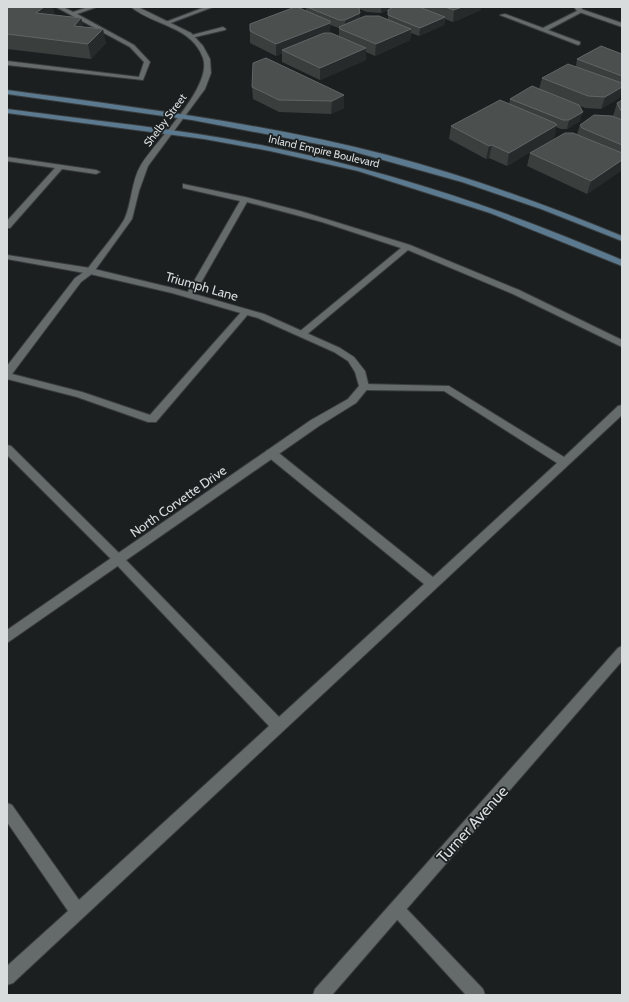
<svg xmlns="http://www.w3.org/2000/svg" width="629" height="1002" font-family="Cabin,sans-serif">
<rect width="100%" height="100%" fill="#1b1f20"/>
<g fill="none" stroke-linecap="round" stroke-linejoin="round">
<g stroke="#393c3d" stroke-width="2">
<path id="service" d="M56 7H63L73 12 88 7H97L77 14 134 45 150 62 143 80 7 65V61L139 77 144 62 130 47Z
M205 7H213L168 24 163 23Z
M574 7H580L584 11 548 30 580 42V44L578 45 500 15 505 14 543 28 577 11Z
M223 27 226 29 225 30 191 38 188 36Z
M7 157 96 170 100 172 96 174 62 169 10 228H7V221L55 168 7 161Z
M183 184 245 197 300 211 410 245 519 290 622 340V347L513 294 408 250 305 336H299V332L401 248 322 222 247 202 194 295 193 297H187L186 295 240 201 183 188Z
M90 268 93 269V273L81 282 12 374 82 392 150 415 243 310 246 309 250 312 156 422H148L77 397 7 379V366L75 278Z
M364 384 449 386 564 457 618 406 622 405V415L13 983 7 985V966L68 911 7 822V803L12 805 79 900 269 726 114 562 7 455V445L11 446 122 556 279 717 424 584 267 456 266 453 267 450H275L433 577 557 463 444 391 364 390 359 387Z
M397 901 402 904 483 989 485 995H466L392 914 389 909 392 904Z"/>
</g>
<g stroke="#393c3d" stroke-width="2">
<path id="minor" d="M581 9 622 23V27L579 12Z
M7 255 90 268 177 289 264 314 340 348 354 357 365 371 369 387 356 403 319 426 7 643V630L311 420 348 399 359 386 355 372 348 361 334 352 258 318 172 293 90 274 7 259Z"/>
</g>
<g stroke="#393c3d" stroke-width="2">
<path id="tertiary" d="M131 7H138L191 33 203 46 210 59 211 73 205 89 148 166 139 191 132 219 93 273 90 274 86 271C98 254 113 238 124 220 132 204 131 181 141 165 156 140 213 87 203 58 192 26 154 26 131 7Z
M622 646V661L332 995H313L315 989 618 648Z"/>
</g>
<g stroke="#393c3d" stroke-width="2">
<path id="secondary" d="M7 90C134 107 263 123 387 155 467 176 545 204 622 236V241L541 209 462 182 344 149 192 120 7 94Z
M7 109C95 121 183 129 270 147 391 171 508 211 622 260V266L490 213 358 171 270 151 204 139 7 113Z"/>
</g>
<use href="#service" fill="#656a6b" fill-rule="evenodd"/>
<use href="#minor" fill="#656a6b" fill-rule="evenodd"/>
<use href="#tertiary" fill="#656a6b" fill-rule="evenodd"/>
<use href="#secondary" fill="#5b798f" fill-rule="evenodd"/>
</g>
<path fill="#3a3e3d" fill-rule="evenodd" d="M7 7 55 15H54L81 18 83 27 106 43 91 59 7 49Z
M306 7H481V10L453 22 445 19 444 25 419 36 411 33 410 40 375 56 366 52V60L320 80 282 62V53L276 56 250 43V31L306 10ZM359 9 367 12 381 13 388 10V19L360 18ZM330 25 339 28V36L330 33Z
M622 54V89L619 98 601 109 585 108 580 106V121L567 129H561L556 127 554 138 507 166 489 158 486 159 449 139 451 126 509 104 510 99 539 89 542 78 576 66 577 59Z
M266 58 344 108 331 114 279 112 253 99 252 87Z
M622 100V170L587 194 527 166 530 153 577 134 580 125 613 116 617 103Z"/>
<path fill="#262a2a" d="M44 7H53L55 15 40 27 36 13Z
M381 7H396L381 13Z
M462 7H481V10L453 22 454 10Z
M360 13V22L345 29V20Z
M445 17 444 25 419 36 420 28Z
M81 18 85 33 74 26Z
M330 21V34L282 50V53L276 56V44Z
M103 29 106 43 91 59 88 44Z
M411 29 410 40 375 56 376 44Z
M366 48V60L320 80V68Z
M622 87V89L619 98 601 109 605 97Z
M344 95V108L331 114 332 101Z
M583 112 580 121 567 129 569 120Z
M557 125 554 138 507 166 509 153Z
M492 145 489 158 486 159 489 146Z
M622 160V170L587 194 591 181Z"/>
<path fill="#4b4f4e" stroke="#616565" d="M7 7H44L36 13 81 18 74 26 103 29 88 44 7 34Z
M295 7H297L330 21V23L276 44 250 31V24Z
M307 7H357L359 8 360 13 345 20H339Z
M394 7H419L445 17 420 28 388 15V10Z
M445 7H462L454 10Z
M365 16H379L411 29 376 44 340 29 339 27Z
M324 33H331L366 48 320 68 282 50Z
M601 46 622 54V76L577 59Z
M266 58 344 95 332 101 279 100 252 87 253 63Z
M568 64 622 83V87L605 97 588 96 542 78Z
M532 86 579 105 583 112 569 120H563L510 99Z
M500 100 555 123 557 125 509 153 492 145 489 146 451 126Z
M622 100V112L621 111 617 103Z
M594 115 612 116 622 120V145L582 128 580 125Z
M565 133H573L622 153V160L591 181 530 153Z"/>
<g text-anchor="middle" stroke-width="3.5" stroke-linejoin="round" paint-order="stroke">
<g font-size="11" fill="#d9dcdd" stroke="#1b1f20">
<text transform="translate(165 120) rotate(-53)" y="4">Shelby Street</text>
<text transform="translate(324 151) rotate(13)" y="4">Inland Empire Boulevard</text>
</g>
<g font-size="13" fill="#d9dcdd" stroke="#1b1f20">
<text transform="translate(202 286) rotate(16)" y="5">Triumph Lane</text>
<text transform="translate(178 501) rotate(-35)" y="5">North Corvette Drive</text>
</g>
<g font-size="16" fill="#d9dcdd" stroke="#1b1f20">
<text transform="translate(472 824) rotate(-48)" y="6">Turner Avenue</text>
</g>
</g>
<rect width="629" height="1002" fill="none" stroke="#d9dcdd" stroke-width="16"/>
</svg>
